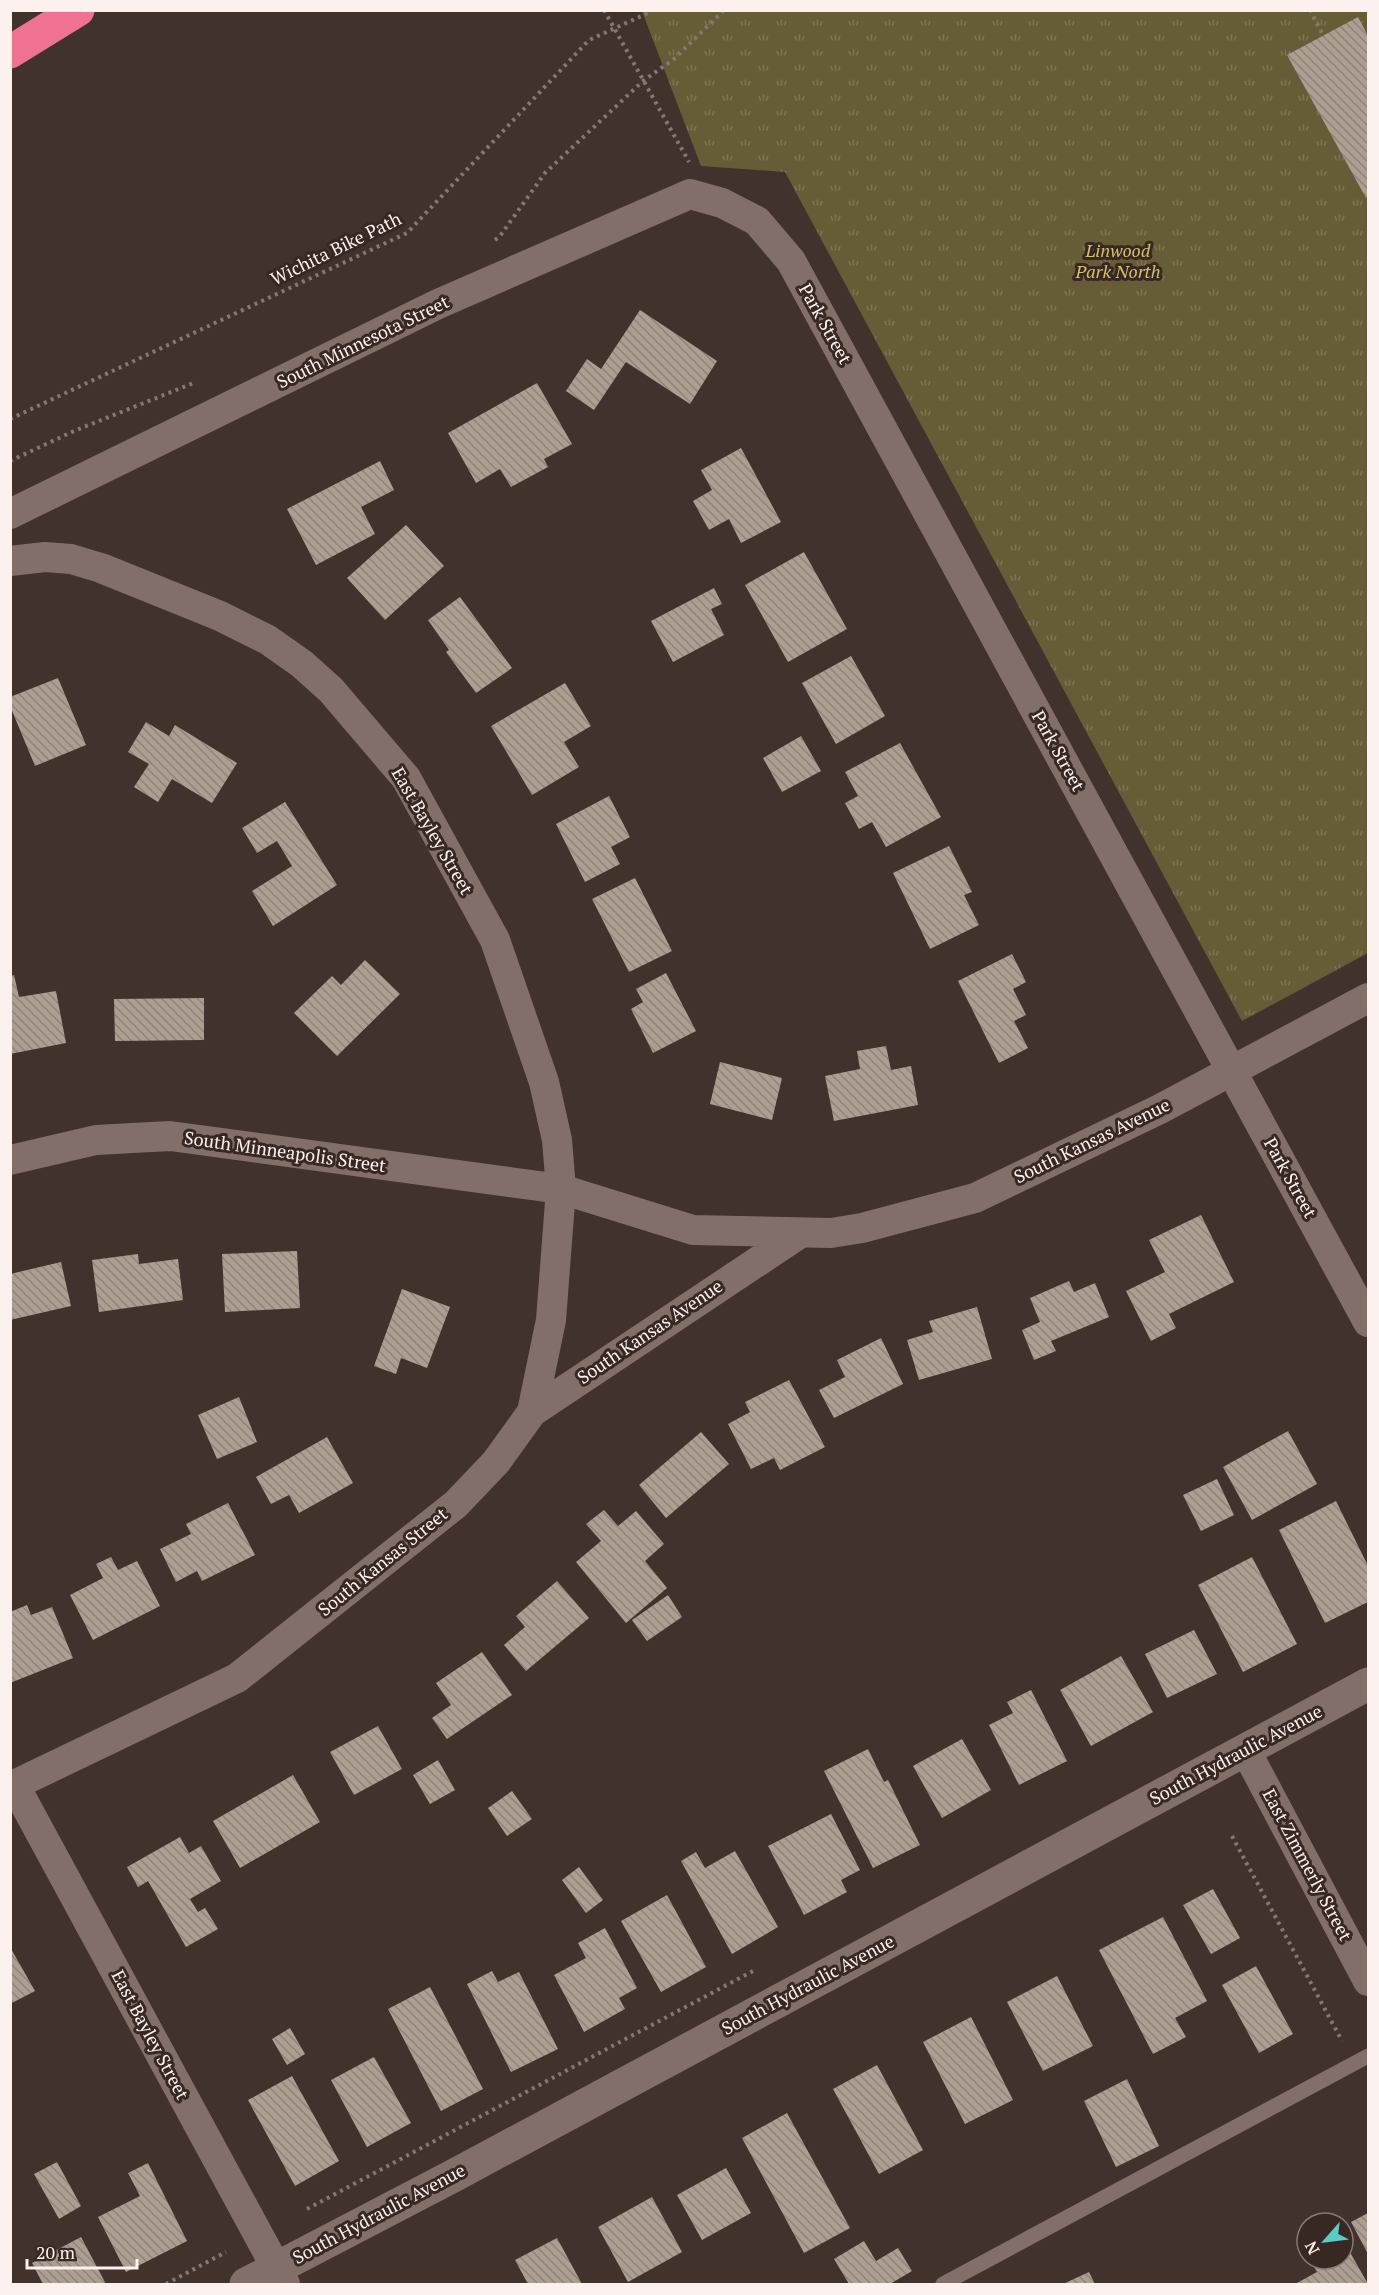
<svg xmlns="http://www.w3.org/2000/svg" width="1379" height="2295" font-family="'PT Serif',serif">
<defs>
<pattern id="grass-tufts" width="24" height="20" patternUnits="userSpaceOnUse" patternTransform="scale(1.5)"><rect width="24" height="20" fill="#665d36"/><path d="M3 7l-1-3M5 7V3M7 7l1-3M15 17l-1-3M17 17v-4M19 17l1-3" fill="none" stroke="#7d7553"/></pattern>
<pattern id="building-back-hatch" width="6" height="6" patternUnits="userSpaceOnUse" patternTransform="scale(1.5)"><rect width="6" height="6" fill="#ac9e91"/><path d="M-1 5l2 2M0 0l6 6M5-1l2 2" fill="none" stroke="#8f847b"/></pattern>
</defs>
<rect width="100%" height="100%" fill="#42322e"/>
<path fill="url(#grass-tufts)" d="M642 11H1368V953L1242 1021 785 172 701 166Z"/>
<path fill="url(#building-back-hatch)" d="M1358 17 1368 36V197L1366 198 1287 55Z
M640 310 717 361 690 404 626 362 594 410 566 391 587 359 601 369Z
M537 383 572 444 544 459 548 467 511 487 500 469 476 483 448 433Z
M741 448 781 522 741 543 729 519 709 530 693 501 712 490 701 470Z
M380 461 394 490 361 507 375 534 316 565 287 509Z
M406 525 444 566 385 620 347 578Z
M804 552 847 629 788 662 745 585Z
M714 588 722 604 711 609 724 635 673 662 651 621Z
M460 597 512 668 476 693 446 652 449 650 428 620Z
M851 656 885 716 836 744 802 683Z
M58 678 86 745 35 766 10 706V697Z
M565 683 591 726 564 742 579 767 532 795 491 726Z
M146 722 169 736 175 725 237 763 212 803 172 779 158 802 134 787 149 764 128 752Z
M801 736 821 771 782 792 763 758Z
M900 743 941 817 886 847 872 822 859 829 845 803 858 796 845 772Z
M609 796 630 837 611 847 620 864 585 882 556 824Z
M285 802 337 885 273 926 252 891 292 866 277 841 257 853 242 828Z
M949 846 972 892 964 895 979 925 930 949 893 873Z
M635 878 672 951 629 972 592 899Z
M1012 954 1026 982 1013 989 1026 1015 1014 1021 1028 1048 999 1063 958 981Z
M365 960 400 994 337 1056 294 1013 332 976 341 985Z
M666 973 696 1031 653 1053 631 1009 643 1002 636 989Z
M14 975 19 997 56 991 66 1043 10 1054V976Z
M204 998V1040L115 1041 114 999Z
M886 1046 891 1070 911 1066 918 1105 834 1121 825 1076 860 1069 857 1051Z
M720 1062 782 1078 772 1120 710 1104Z
M1201 1215 1234 1282 1169 1314 1176 1328 1151 1341 1126 1291 1165 1272 1149 1240Z
M297 1251 300 1308 225 1312 222 1254Z
M138 1254 139 1264 178 1259 183 1300 99 1312 92 1260Z
M61 1262 71 1306 10 1320V1274Z
M1069 1281 1074 1292 1095 1283 1109 1317 1051 1341 1056 1351 1034 1360 1022 1330 1040 1322 1030 1298Z
M402 1289 450 1307 427 1368 401 1358 396 1374 374 1366Z
M977 1307 992 1359 919 1380 907 1340 933 1332 929 1321Z
M881 1338 903 1384 834 1418 819 1390 845 1377 837 1360Z
M789 1380 825 1447 780 1470 774 1458 751 1469 728 1424 750 1412 745 1402Z
M239 1397 257 1442 217 1459 198 1415Z
M1288 1431 1317 1484 1252 1520 1223 1467Z
M701 1432 729 1464 666 1518 639 1485Z
M327 1437 353 1483 299 1513 289 1495 271 1504 256 1477Z
M1217 1479 1234 1515 1201 1531 1183 1495Z
M1336 1501 1368 1566V1602L1325 1623 1279 1530Z
M228 1503 255 1555 202 1581 197 1571 176 1582 160 1549 191 1534 186 1524Z
M604 1510 618 1526 636 1511 664 1544 645 1561 667 1588 626 1623 576 1562 601 1541 586 1524Z
M111 1557 118 1570 137 1561 160 1606 93 1640 70 1595 103 1578 96 1564Z
M1252 1557 1297 1644 1243 1672 1198 1585Z
M557 1581 589 1618 526 1671 504 1645 525 1627 516 1616Z
M668 1595 682 1617 647 1641 632 1620Z
M27 1605 31 1615 52 1607 73 1658 10 1683V1612Z
M1194 1630 1217 1674 1167 1698 1145 1654Z
M482 1652 512 1695 447 1739 432 1718 451 1705 436 1683Z
M1121 1656 1153 1712 1091 1746 1060 1690Z
M1031 1690 1067 1761 1019 1785 989 1725 1013 1713 1007 1702Z
M378 1726 402 1769 354 1795 330 1752Z
M962 1739 991 1790 942 1818 913 1766Z
M868 1749 884 1782 888 1780 920 1845 873 1868 824 1771Z
M438 1760 455 1790 430 1804 413 1775Z
M293 1775 320 1822 240 1868 213 1821Z
M512 1791 532 1819 507 1836 488 1808Z
M831 1814 860 1870 841 1880 847 1892 804 1915 768 1846Z
M180 1837 189 1853 201 1846 221 1881 190 1899 198 1912 205 1908 218 1929 186 1947 148 1881 138 1887 127 1867Z
M735 1851 778 1927 732 1954 681 1861 696 1852 705 1868Z
M579 1867 603 1900 586 1913 562 1880Z
M1213 1889 1240 1938 1211 1954 1183 1905Z
M667 1895 706 1967 661 1992 621 1921Z
M1163 1917 1207 2001 1175 2018 1186 2037 1153 2054 1099 1950Z
M605 1928 637 1988 619 1998 625 2009 584 2032 554 1975 586 1958 578 1943Z
M10 1947 35 1991 10 2004Z
M1256 1966 1293 2034 1259 2053 1222 1985Z
M492 1971 498 1982 519 1972 558 2049 511 2072 467 1984Z
M1057 1976 1093 2046 1043 2071 1007 2002Z
M430 1987 483 2089 441 2111 388 2009Z
M971 2017 1013 2100 965 2124 923 2042Z
M290 2028 305 2054 287 2065 272 2039Z
M374 2057 411 2123 367 2147 331 2080Z
M877 2065 923 2150 879 2174 833 2089Z
M292 2076 339 2161 295 2186 248 2100Z
M1127 2079 1159 2146 1116 2167 1084 2101Z
M787 2113 850 2228 804 2253 742 2138Z
M57 2162 81 2206 59 2219 34 2174Z
M148 2163 187 2241 126 2272 98 2217 140 2196 128 2173Z
M726 2168 751 2213 702 2240 677 2195Z
M652 2197 682 2252 628 2282 598 2227Z
M1368 2213V2254L1351 2222Z
M81 2237 106 2284H43L32 2263Z
M557 2238 582 2284H528L515 2260Z
M1343 2240 1368 2284H1295L1317 2272 1309 2259H1343Z
M864 2241 876 2261 898 2248 912 2271 890 2284H849L834 2259Z
M1089 2272 1095 2284H1063Z"/>
<g fill="none" stroke-linecap="round" stroke-linejoin="round">
<path stroke="#857774" stroke-width="4" stroke-dasharray="3 4.5" stroke-linecap="butt" d="M604 10 689 162
M1310 10 1322 33
M495 240 500 236 545 173 643 81 674 59 724 10
M10 419 407 233 589 40 646 14 649 10
M10 461 74 431 196 382
M1232 1836 1342 2041
M307 2209 753 1971
M166 2284 226 2252"/>
<path stroke="#826f6a" stroke-width="15" d="M943 2284 1368 2056"/>
<path stroke="#826f6a" stroke-width="30" d="M10 514 438 304 690 194 722 203 757 221 791 261 1368 1322
M10 561 45 557 71 559 101 568 220 616 268 640 302 664 331 690 406 778 495 940 544 1082 557 1140 561 1189 551 1320 532 1412 496 1462 456 1504 237 1678 10 1787
M10 1160 96 1140 170 1136 561 1189 693 1230 831 1233 862 1228 975 1198 1160 1109 1368 998
M532 1412 799 1234
M1245 1749 1368 1981
M15 1786 285 2284"/>
<path stroke="#826f6a" stroke-width="33" d="M246 2284 453 2176 1368 1684"/>
<path stroke="#f07292" stroke-width="33" d="M10 52 78 10"/>
</g>
<g text-anchor="middle" stroke-width="6" stroke-linejoin="round" paint-order="stroke">
<g font-size="18" fill="#fcf1ee" stroke="#382824">
<text transform="translate(336 249) rotate(-26)" y="6">Wichita Bike Path</text>
<text transform="translate(825 324) rotate(61)" y="6">Park Street</text>
<text transform="translate(363 342) rotate(-26)" y="6">South Minnesota Street</text>
<text transform="translate(1058 751) rotate(61)" y="6">Park Street</text>
<text transform="translate(432 831) rotate(60)" y="6">East Bayley Street</text>
<text transform="translate(1092 1141) rotate(-26)" y="6">South Kansas Avenue</text>
<text transform="translate(285 1152) rotate(8)" y="6">South Minneapolis Street</text>
<text transform="translate(1290 1178) rotate(61)" y="6">Park Street</text>
<text transform="translate(650 1332) rotate(-34)" y="6">South Kansas Avenue</text>
<text transform="translate(383 1562) rotate(-39)" y="6">South Kansas Street</text>
<text transform="translate(1236 1755) rotate(-28)" y="6">South Hydraulic Avenue</text>
<text transform="translate(1307 1865) rotate(62)" y="6">East Zimmerly Street</text>
<text transform="translate(808 1985) rotate(-28)" y="6">South Hydraulic Avenue</text>
<text transform="translate(150 2035) rotate(62)" y="6">East Bayley Street</text>
<text transform="translate(379 2214) rotate(-28)" y="6">South Hydraulic Avenue</text>
</g>
<g font-size="18" font-style="italic" fill="#d4c066" stroke="#382824">
<text x="1118" y="257">Linwood<tspan x="1118" dy="21">Park North</tspan></text>
</g>
</g>
<rect width="1379" height="2295" fill="none" stroke="#fcf1ee" stroke-width="24"/>
<g transform="translate(1325 2241) rotate(242)"><circle r="28" fill="#382824" stroke="#867875" stroke-width="1.5"/>
<path d="M0-4.5L10 22L0 15L-10 22Z" fill="#56cec4"/>
<text y="-9" font-size="16" font-weight="bold" text-anchor="middle" fill="#fcf1ee">N</text>
</g>
<path d="M27 2259v9h110v-9" fill="none" stroke="#fcf1ee" stroke-width="3"/>
<text x="36" y="2259" font-size="18" fill="#fcf1ee" stroke="#382824" stroke-width="4.5" paint-order="stroke">20 m</text>
</svg>
